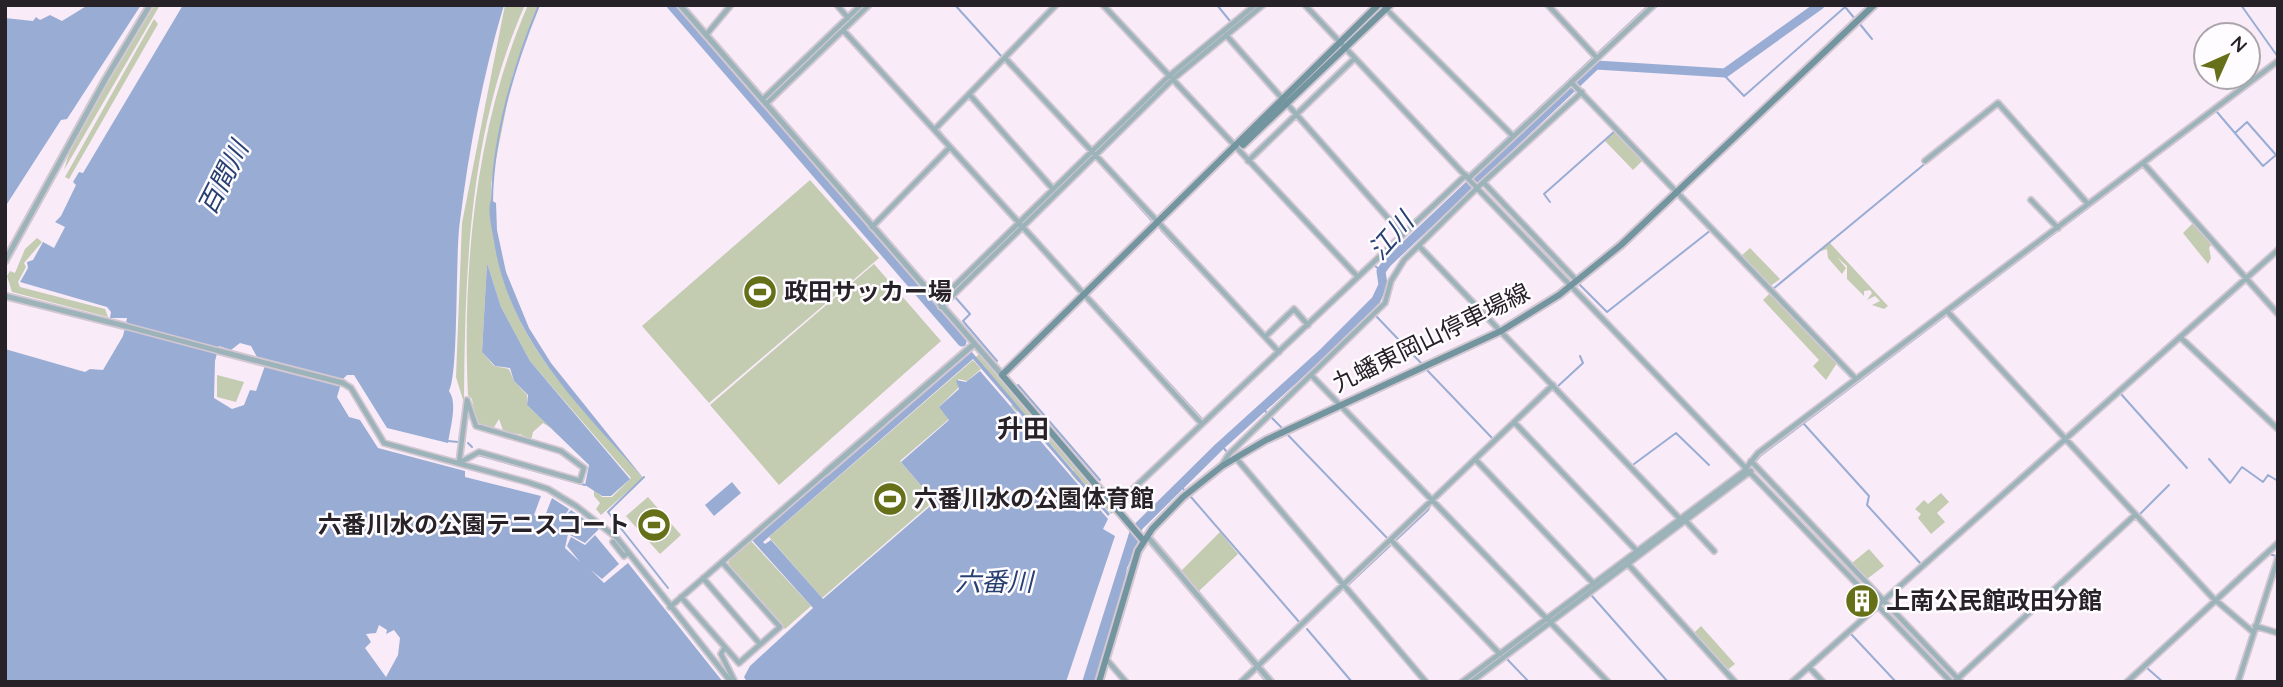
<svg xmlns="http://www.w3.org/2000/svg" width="2283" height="687" font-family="Quicksand,'Noto Sans JP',sans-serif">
<rect width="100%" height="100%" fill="#f9ebf8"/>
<path fill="#c3cbb0" d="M153 5H160L64 170C80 113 121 57 153 5Z
M505 5H525C469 130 465 269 464 403L456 377 462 223Z
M528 5H538L513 74 491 184C491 327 556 376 643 478L601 515 596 509 600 503 594 496V490L602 497H612L631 478 530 361 501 307 487 263 482 352 494 366 509 369 514 381 527 395V405L551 428 543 423 533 432 531 440 520 434 504 433 499 419 493 429 476 424 472 399 468 395C462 266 476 124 528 5Z
M154 19 158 24 69 179 65 177Z
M1615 131 1643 160 1633 170 1605 141Z
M810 180 879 258 709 403 642 326Z
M2194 222 2212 243 2209 248 2211 258 2208 264 2183 233Z
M37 238 42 242 24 263 26 267 18 282 20 287 105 309 108 317 12 292 7 276 10 271 15 273 25 249Z
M1830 243 1888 306 1884 309 1872 305 1880 301 1875 296 1867 300 1872 293 1870 290 1864 291V296L1847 279V266L1837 257 1846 268 1842 274 1828 258 1827 249 1818 252Z
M1750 248 1780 279 1769 287 1740 257Z
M874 264 941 341 779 485 710 405Z
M1770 293 1837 363 1826 380 1813 366 1819 360 1763 300Z
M979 354 1115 511 1111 514 1081 480 1078 482 1071 474 1074 471 1020 409 1017 412 1011 406 1014 402 975 358Z
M973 360 981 369 967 381 958 379V388L939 407 949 419 900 461 934 501 822 598 769 537Z
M217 375 244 382 236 402 217 397Z
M1941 493 1949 502 1937 513 1945 522 1931 534 1918 518 1921 514 1915 509 1924 500 1928 504Z
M648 497 681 535 660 554 626 516Z
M1220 532 1238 554 1199 591 1181 571Z
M751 541 811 606 785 629 728 566 729 560Z
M1869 549 1884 566 1867 579 1852 563Z
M1701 626 1735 664 1726 671 1693 634Z"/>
<path fill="#99add4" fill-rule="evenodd" d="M88 5H141L67 119 61 120 5 207V18L33 21 36 17 40 20 50 15 62 21Z
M183 5H504C483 74 469 149 460 221 455 253 459 374 449 391 458 403 450 428 448 443L387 428 354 375H347L342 380 337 397 349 417 360 420 378 448 465 471V477L541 496 534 515 554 528 543 521 552 498 569 509 564 517 571 510 599 529 585 543 568 534 565 548 580 562 567 546 571 537 585 545 595 535 619 564 602 579 591 570 604 583 628 563 723 682H5V349L85 372 90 369 103 370 123 336 127 318H110L111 312 107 307 20 282 28 268 27 262 33 260 43 242 54 248 65 227 55 222 61 216 76 185 73 182 79 172 83 173ZM240 343 251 346 257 357 267 360 256 391 250 390 244 405 232 409 214 398 215 361 219 346 231 350ZM379 625 387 630 386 634 394 630 400 638 398 655 386 677 365 648 371 642 366 634 376 633Z
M491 200 496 203 497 230 506 272 529 328 551 363 644 479C581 407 509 341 494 241 492 229 487 210 491 200Z
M487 263 501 307 530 361 630 479 611 496H602L585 485 589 465 527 405 528 395 514 381 510 368 495 366 482 352Z
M971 351 1110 514 1108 516 973 359 763 542 765 544 771 540 823 599 935 502 901 462 949 420 939 407 959 389 956 380 966 382 980 371 1108 519 1103 529 1115 536 1066 682H747L744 677 750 666 813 608 752 540Z
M732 482 741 493 714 516 705 505Z
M1130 530 1139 541 1127 568 1123 593 1096 682H1082Z"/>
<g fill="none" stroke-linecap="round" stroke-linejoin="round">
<path stroke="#99add4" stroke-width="2" d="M955 5 1002 57
M1217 5 1230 21
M2241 5 2278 57
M1103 8 1164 74
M1846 8 1855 19
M1859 23 1872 39
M847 31 934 126
M1192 60 1237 24
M1722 73 1744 96 1845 7 1843 5
M770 97 865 5
M759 107 761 105
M1053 112 1089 152
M2217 112 2263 166 2276 155 2247 122 2235 133
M1096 151 1154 93
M1096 159 1153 222
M1470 173 1649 5
M987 184 1018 218
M492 201C493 134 514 66 539 5
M1550 202 1544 194 1615 131
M879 223 953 148 939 130 940 127 1059 5
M1026 227 1083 290
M1161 230 1275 351
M869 235 871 233
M1375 264 1422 219
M2250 278 2278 253
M1579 284 1607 312 1711 230
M1773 289 1927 162
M955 297 970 314 963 321 997 361
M1091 298 1202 419
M945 299 1092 155
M1368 308 1372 312
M934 310 936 308
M1376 316 1422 364
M1426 369 1493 439
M1303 371 1306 374
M1312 379 1321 389
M1018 385 1100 480
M1557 387 1583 363 1580 356
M2121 394 2187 468
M1544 397 1553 388
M1262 408 1266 412
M1271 417 1282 428
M1804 424 1869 496 1867 505 1921 564
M1286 433 1389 540
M2069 439 2246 282
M448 441 458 442
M468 443 472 447
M1221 445 1227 452
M478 455 585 485
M2209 459 2230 483 2242 467 2263 482 2268 475 2278 481
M1755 462 1760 456 2278 64
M1634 464 1676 433 1709 465
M644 477 608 512 668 588
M1181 486 1185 491
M1191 497 1300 623
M1121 502 1374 265 1381 271
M2139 515 2169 485
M2269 554 2276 556
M1166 562 1244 655
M1348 585 1428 510 1431 504
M1592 596 1668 682
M1888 600 2065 442
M1307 629 1352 682
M1851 634 1896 682
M1506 658 1529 682
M1266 662 1343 589
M2147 668 2163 682
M1259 673 1266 682
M1963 677 2020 624
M1798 680 1875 611
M2124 682 2264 552
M2241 682 2244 669"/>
<path stroke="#99add4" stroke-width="9" d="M671 5 962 342
M1133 537 1139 526 1219 447 1325 351 1376 300 1383 285 1381 271 1387 263 1596 65 1725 73 1820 5"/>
<g stroke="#d3c7d2" stroke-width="8">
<path id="minor" d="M837 5 848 18
M1103 5 1358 277
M1382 5 1513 136
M1548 5 1596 57
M843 30 950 147 872 227
M706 35 731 5
M1226 35 1403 235
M1005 58 1279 352
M1571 82 1856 379
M1582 92 1477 188 1951 682
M969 94 1053 189
M762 100 861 5
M766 104 869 5
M935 129 1056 5
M950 147 1202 424
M1248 161 1355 58
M1925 161 1998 103 2088 204
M2143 163 2278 314
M1469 178 1654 5
M1485 184 1577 281
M2031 200 2058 228
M1419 246 1680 519
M938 302 1169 76 1255 5
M941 307 1172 80 1263 5
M1947 311 2213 598 2253 632
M125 326 219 351
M1265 337 1294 309 1308 325
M2180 337 2278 429
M1311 375 1608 682
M343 383 351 388 384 443 527 482 548 489 576 506 617 538 731 682
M467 400 476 426 561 451 584 468 580 481 479 452 459 463Z
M1514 422 1637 551
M1236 458 1426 682
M1475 459 1594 584
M1751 461 1961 682
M1222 465 1229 454 1385 303 1391 281 1404 260 1477 188 1305 5
M1114 507 1466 175
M1684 519 1714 551
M1392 541 1500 654
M613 542 624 556 628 553
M1627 563 1735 682
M703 578 760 644
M681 597 739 663 780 627 722 562
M670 607 826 472
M2255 626 2278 633
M725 647 721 654 735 682
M1107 660 1126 682
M1809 667 1823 682
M1241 682 1553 385
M1462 682 1743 472 1758 453 2278 61
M1471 682 1751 471
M1792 682 2278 250
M1954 682 2135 515
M2127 682 2278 543
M2238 682 2278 558"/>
</g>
<g stroke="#d3c7d2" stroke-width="9">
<path id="tertiary" d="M680 5 1002 375
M5 261 105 80 150 5
M5 296 125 326
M219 351 343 383
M826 472 973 345
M1147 536 1271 682"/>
</g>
<g stroke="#d3c7d2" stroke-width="10">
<path id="secondary" d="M1243 145 1390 5
M1143 540 1002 375 1378 5
M1099 682 1138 551 1152 529 1183 497 1222 466 1266 440 1501 331 1559 295 1621 245 1874 5"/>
</g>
<use href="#minor" stroke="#9cb3ba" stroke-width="4.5"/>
<use href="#tertiary" stroke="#9cb3ba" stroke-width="5"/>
<use href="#secondary" stroke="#72959f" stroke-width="6"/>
</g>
<defs>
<g id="stadium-disc" transform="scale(1.75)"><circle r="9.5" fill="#657019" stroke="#fffcff"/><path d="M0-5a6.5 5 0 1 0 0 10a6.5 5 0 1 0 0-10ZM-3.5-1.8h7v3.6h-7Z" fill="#fff"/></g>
<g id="building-disc" transform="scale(1.75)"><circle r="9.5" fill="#657019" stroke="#fffcff"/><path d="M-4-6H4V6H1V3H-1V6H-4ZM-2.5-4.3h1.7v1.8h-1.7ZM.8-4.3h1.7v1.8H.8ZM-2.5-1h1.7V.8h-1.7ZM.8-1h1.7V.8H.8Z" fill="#fff"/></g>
</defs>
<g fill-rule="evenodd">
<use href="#stadium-disc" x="760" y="292"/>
<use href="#stadium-disc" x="890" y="499"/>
<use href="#stadium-disc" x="654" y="525"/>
<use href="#building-disc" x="1862" y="601"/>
</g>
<g text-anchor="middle" stroke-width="5" stroke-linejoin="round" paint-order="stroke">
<g font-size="24" font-weight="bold" fill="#272227" stroke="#fffcff" text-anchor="start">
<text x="784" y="300">政田サッカー場</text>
<text x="914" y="507">六番川水の公園体育館</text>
<text x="630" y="533" text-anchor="end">六番川水の公園テニスコート</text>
<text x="1886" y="609">上南公民館政田分館</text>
</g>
<g font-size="24" fill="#272227" stroke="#fffcff">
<text transform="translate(1431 338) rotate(-26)" y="8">九蟠東岡山停車場線</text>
</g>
<g font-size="26" font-style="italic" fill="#274071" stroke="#fffcff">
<text transform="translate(223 178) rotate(-63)" y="9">百間川</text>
<text transform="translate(1391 236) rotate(-49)" y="9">江川</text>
<text x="994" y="591">六番川</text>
</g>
<g font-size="26" font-weight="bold" fill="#272227" stroke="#fffcff">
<text x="1023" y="438">升田</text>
</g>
</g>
<rect width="2283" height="687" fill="none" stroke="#272227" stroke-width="14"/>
<g transform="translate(2227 56) rotate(45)"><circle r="33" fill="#fffcff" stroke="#a9a5a9" stroke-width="2"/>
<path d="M0-5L12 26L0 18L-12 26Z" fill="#657019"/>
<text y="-10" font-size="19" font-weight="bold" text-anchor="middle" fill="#272227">N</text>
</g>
</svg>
